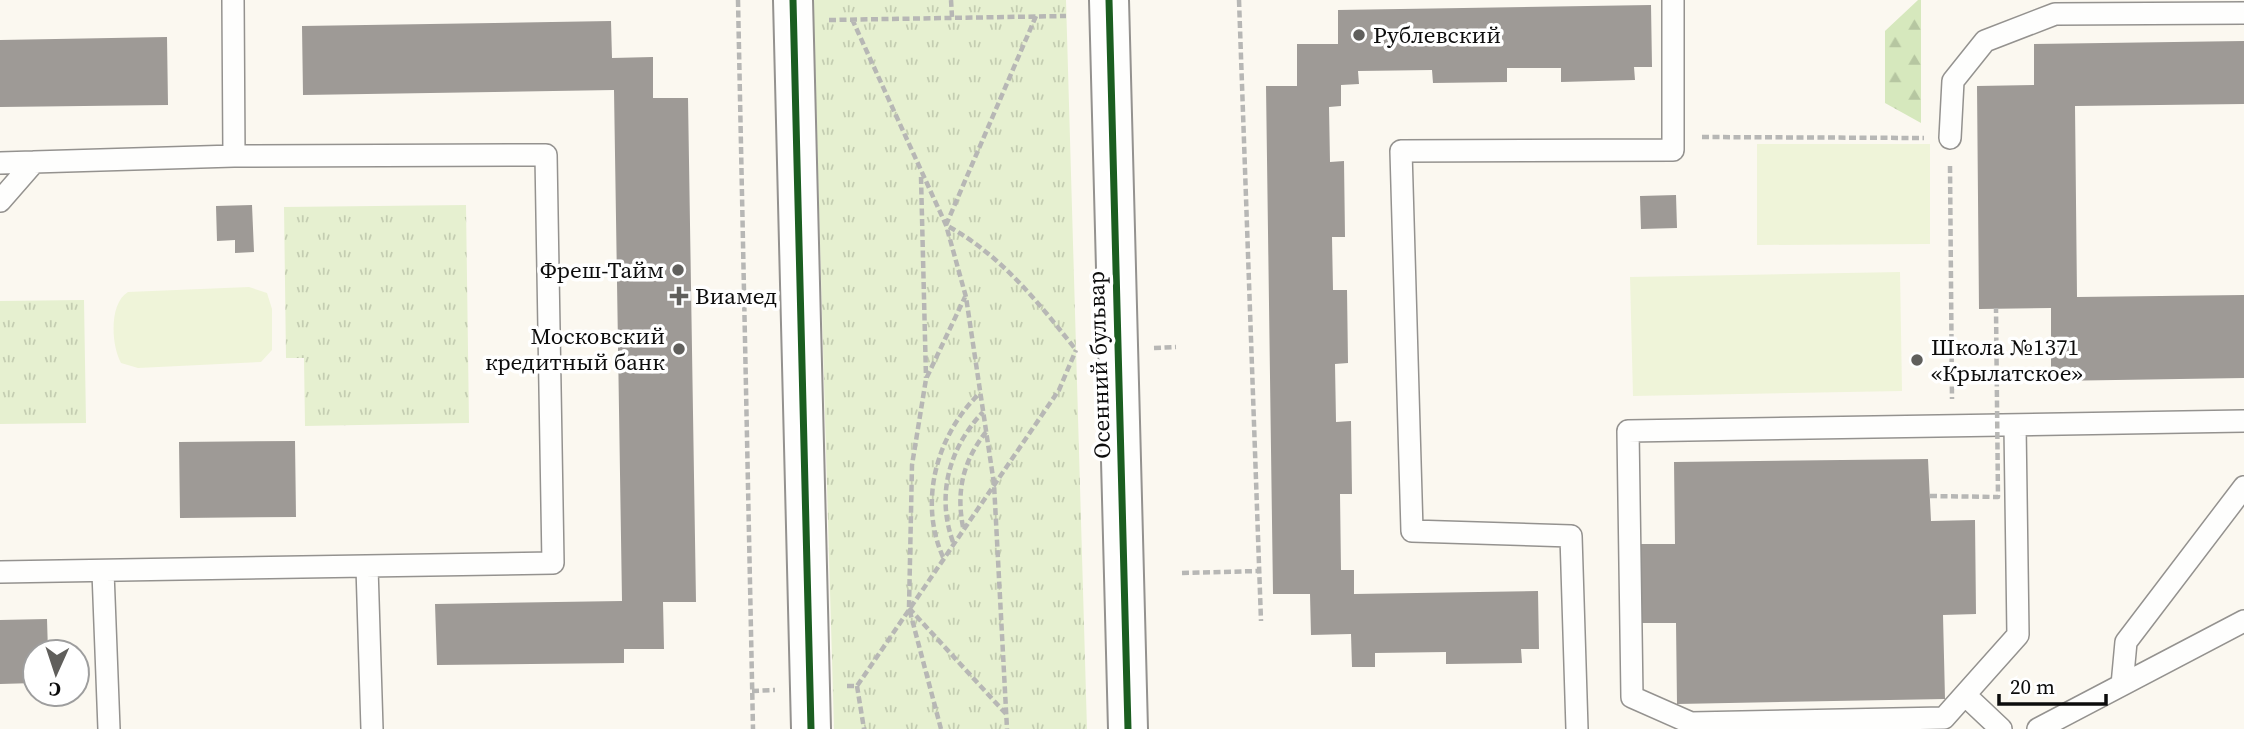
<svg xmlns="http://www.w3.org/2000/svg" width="2244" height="729" font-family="'Source Serif 4',serif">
<defs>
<pattern id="forest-firs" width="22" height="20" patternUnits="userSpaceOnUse" patternTransform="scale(1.75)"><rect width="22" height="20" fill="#d6e8bd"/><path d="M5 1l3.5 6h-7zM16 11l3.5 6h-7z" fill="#b6c6a1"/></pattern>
<pattern id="park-tufts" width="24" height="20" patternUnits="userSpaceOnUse" patternTransform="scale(1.75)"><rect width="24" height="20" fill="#e6f0d0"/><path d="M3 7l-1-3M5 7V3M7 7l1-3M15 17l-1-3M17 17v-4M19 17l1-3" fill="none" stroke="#c4cdb1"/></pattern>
</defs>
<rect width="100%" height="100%" fill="#fbf8f0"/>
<path fill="url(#forest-firs)" d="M1918 0H1921V123L1885 103V31Z"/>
<path fill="url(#park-tufts)" d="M813 0H1066L1087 729H834Z
M466 205 469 423 305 426 304 358H286L284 207Z
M84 300 86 423 0 424V301Z"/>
<path fill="#eff4d9" d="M1757 144H1930V244L1757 245Z
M1900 272 1902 391 1633 396 1630 277Z
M249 287 267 293 272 309V350L261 362 138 368 121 363C111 345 109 303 128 292Z"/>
<path fill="#9e9a96" d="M1651 5 1652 67H1634L1635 80 1561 82V68H1507V82L1433 83 1432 70 1358 71 1359 84 1341 85V106L1329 107 1330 162 1344 161 1345 237H1332L1333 290H1347L1348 363 1335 364 1336 422 1351 421 1352 494H1340L1341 570H1354V594L1538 591 1539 649H1521L1522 663 1446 664V652L1375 653V667H1352L1351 634 1311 635 1310 594H1273L1266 86H1297V44H1338V10Z
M611 21 612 58 653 57V98H688L696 602H663L664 649H624V663L437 665 435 604 622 601 614 90 303 95 302 26Z
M167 37 168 105 0 107V40Z
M2244 41V104L2075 106 2077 297 2244 295V378L2051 381V308L1979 309 1977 86 2034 85V44Z
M1676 195 1677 228 1641 229 1640 196Z
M252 205 254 252 235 253V240L217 241 216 206Z
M295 441 296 517 180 518 179 442Z
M1928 459 1931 521 1975 520 1976 614 1943 615 1945 699 1677 704 1676 623H1641L1640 544H1675L1674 462Z
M47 619 48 652H35V683L0 684V620Z"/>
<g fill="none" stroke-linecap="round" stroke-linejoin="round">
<g stroke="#94928f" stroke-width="24">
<path id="service" d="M233 0 234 156
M1950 138 1953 81 1985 41 2055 14 2244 13
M0 163 234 156 546 155 553 563 0 572
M0 201 34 162
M367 567 372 729
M103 572 109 729
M2122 685 2126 642 2244 487
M1965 695 2001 729
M1691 723 1944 718 2018 635 2015 425
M1577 729 1571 536 1412 531 1401 151 1673 150V0
M1691 729V723L1632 697 1628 431 2244 421
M2038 729 2244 621"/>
</g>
<g stroke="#94928f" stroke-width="42">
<path id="tertiary" d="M793 0 811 729
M1109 0 1128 729"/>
</g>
<path stroke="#b7b7b5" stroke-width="4.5" stroke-dasharray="7 3.5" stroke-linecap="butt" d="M738 0 753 729
M951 0 952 17
M1239 0 1261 621
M1036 16 946 225C1001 255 1038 302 1076 350
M852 19 946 225 966 297 994 484 1007 729
M829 20 1066 16
M1702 137 1924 138
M1950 166 1952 399
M921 177 926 378
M1154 348 1176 347
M963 527C956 491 963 461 986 432
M953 542C936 495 949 448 983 412
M943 557C918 501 937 434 980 393
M1182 573 1259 571
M909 608 1007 715
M847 686H857L1059 390 1076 350
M857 686 864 729
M752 691 775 690
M941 729 909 608 912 465 926 379 965 297"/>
<use href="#service" stroke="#fefefd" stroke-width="21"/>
<use href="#tertiary" stroke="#fefefd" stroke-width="38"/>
<path stroke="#b7b7b5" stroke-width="4.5" stroke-dasharray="7 3.5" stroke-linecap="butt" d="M1930 496 1998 497 1996 308"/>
<g stroke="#fff" stroke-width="11">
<path id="cycleway" d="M793 0 811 729
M1109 0 1128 729"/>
</g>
<use href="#cycleway" stroke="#1b5e20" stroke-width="7"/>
</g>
<g fill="#605f5c" stroke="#fff" stroke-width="2.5">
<circle cx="1359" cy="35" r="7"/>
<circle cx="678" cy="270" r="7"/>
<path d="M675.5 285.5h7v7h7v7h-7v7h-7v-7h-7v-7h7z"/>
<circle cx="679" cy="349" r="7"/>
<circle cx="1917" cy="360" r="7"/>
</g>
<g text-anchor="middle" stroke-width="7" stroke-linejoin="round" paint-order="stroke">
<g font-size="23" fill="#0c0c0c" stroke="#fff" text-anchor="start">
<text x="1373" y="43">Рублевский</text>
<text x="664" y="278" text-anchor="end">Фреш-Тайм</text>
<text x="695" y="304">Виамед</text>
<text x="665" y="344" text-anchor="end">Московский<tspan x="665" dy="26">кредитный банк</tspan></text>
<text x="1931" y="355">Школа №1371<tspan x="1931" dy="26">«Крылатское»</tspan></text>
</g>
<g font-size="23" fill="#0c0c0c" stroke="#fff">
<text transform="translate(1099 365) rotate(-92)" y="8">Осенний бульвар</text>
</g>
</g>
<g transform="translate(56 673) rotate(183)"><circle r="33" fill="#ffffff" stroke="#9e9e9e" stroke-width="2"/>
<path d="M0-5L12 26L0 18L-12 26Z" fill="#605f5c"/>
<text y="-10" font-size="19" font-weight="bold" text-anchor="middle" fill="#0c0c0c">С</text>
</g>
<path d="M1999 694v10h107v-10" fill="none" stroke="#0c0c0c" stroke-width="3.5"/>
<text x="2010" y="694" font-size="21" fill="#0c0c0c" stroke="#ffffff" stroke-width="5" paint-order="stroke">20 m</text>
</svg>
